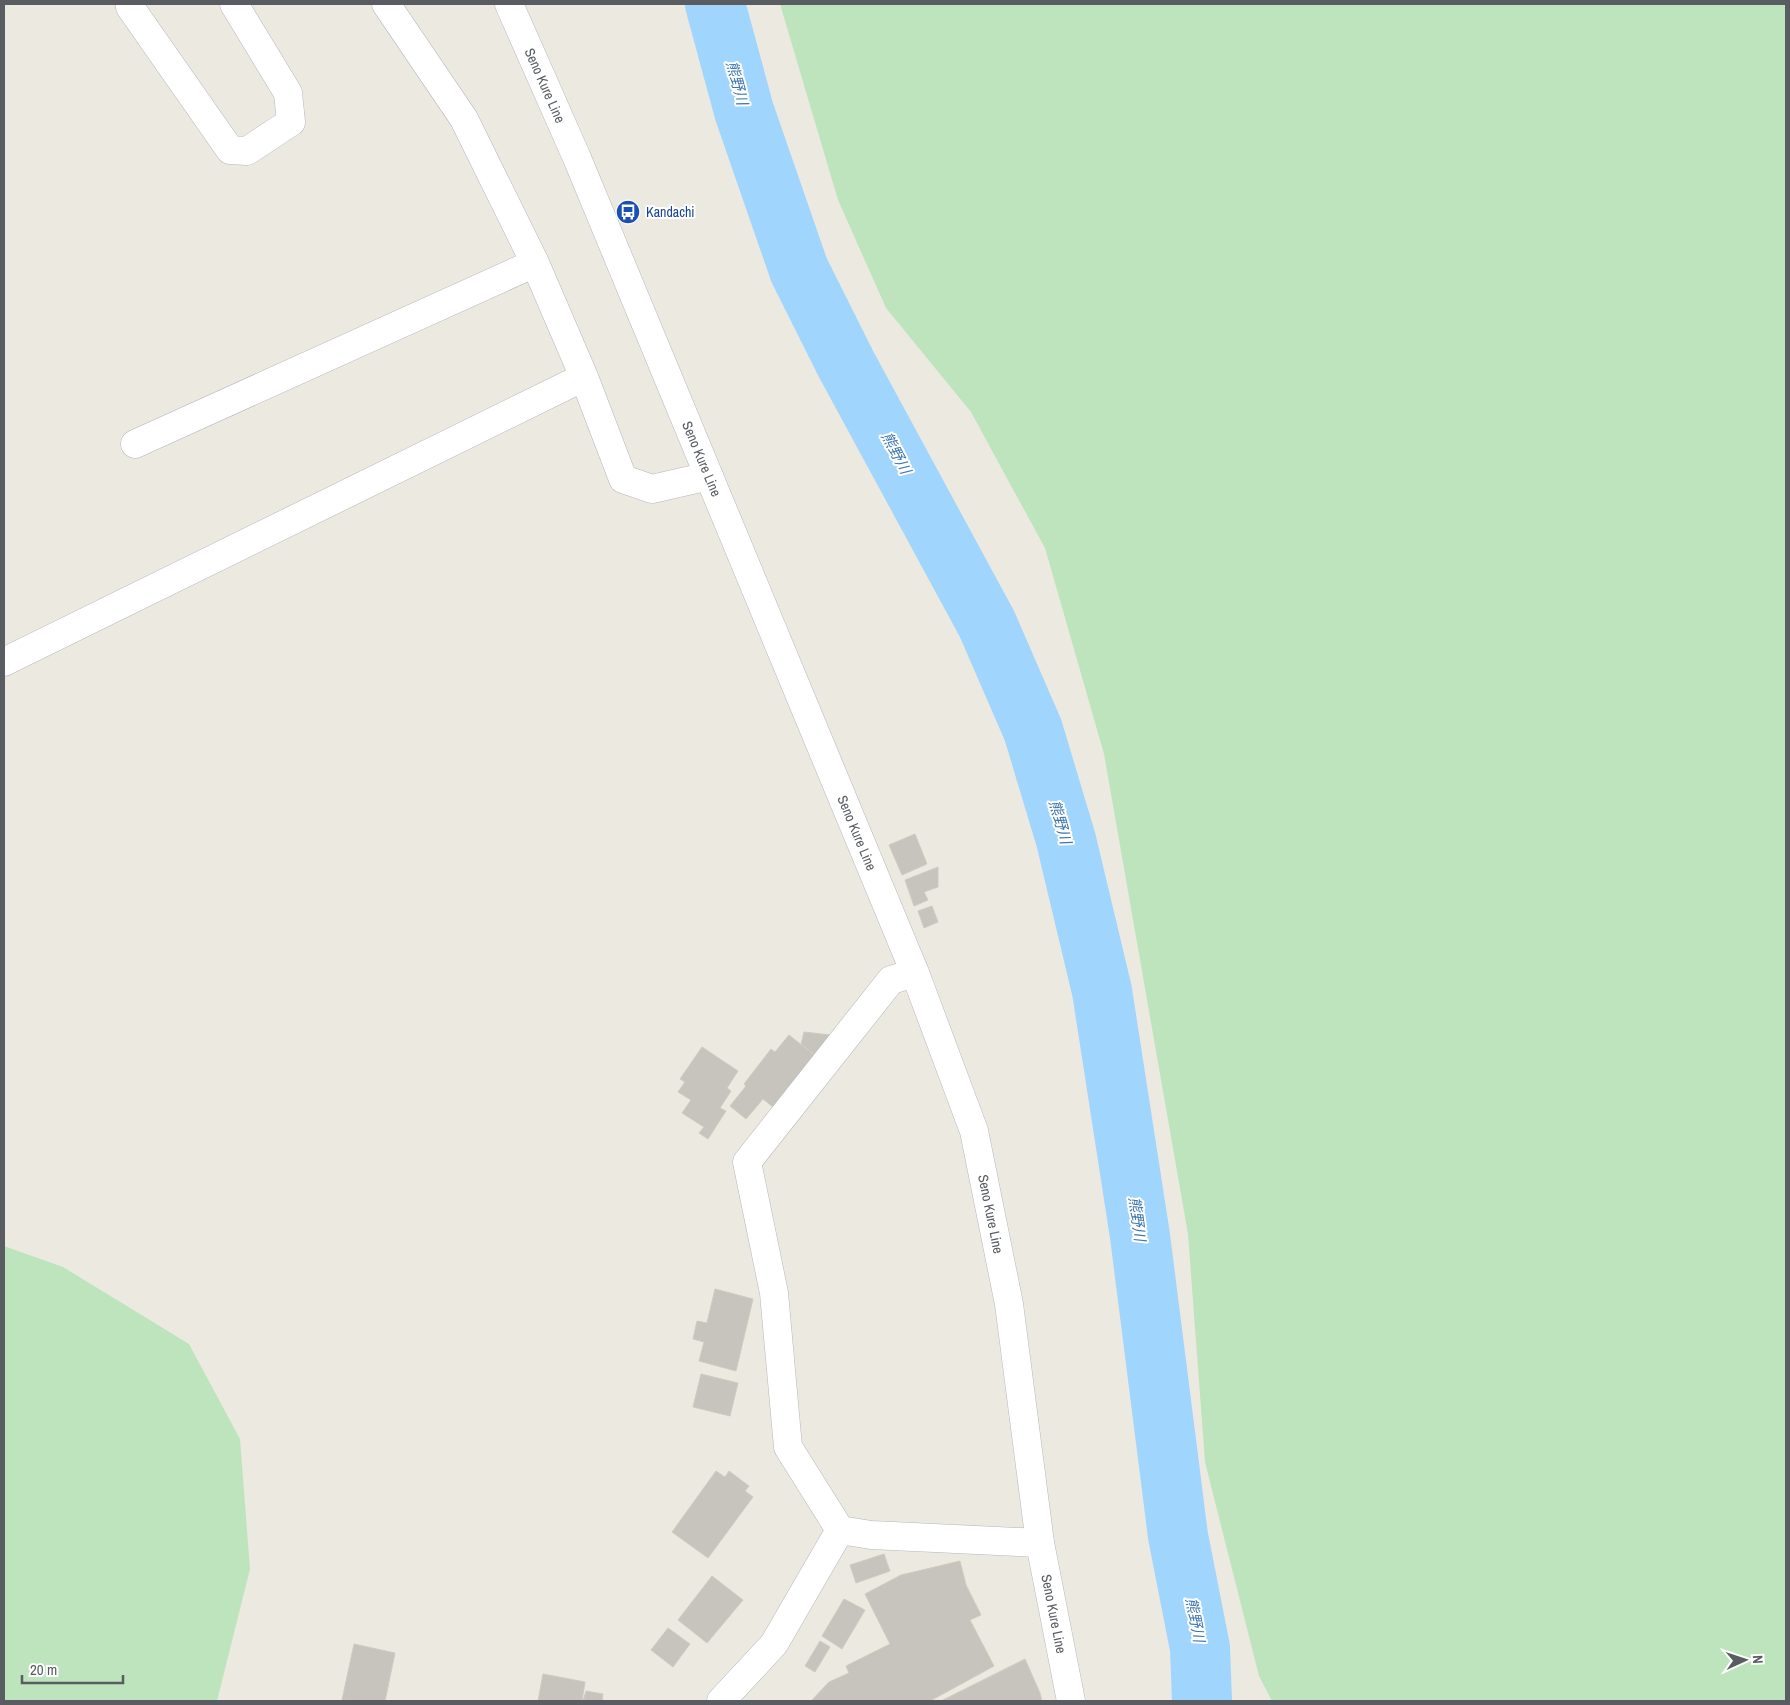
<svg xmlns="http://www.w3.org/2000/svg" width="1790" height="1705" font-family="'Archivo Narrow','Noto Sans JP',sans-serif">
<rect width="100%" height="100%" fill="#ece9e1"/>
<path fill="#bde4bd" d="M780 4H1786V1701H1272L1259 1676 1205 1462 1188 1234 1104 754 1045 548 971 412 886 308 838 200Z
M4 1246 63 1267 189 1344 240 1439 250 1569 217 1701H4Z"/>
<g fill="none" stroke-linecap="round" stroke-linejoin="round">
<path stroke="#a0d5fd" stroke-width="60" d="M715 4 744 111 799 270 846 364 987 624 1033 730 1066 840 1102 991 1140 1236 1178 1536 1200 1648 1202 1701"/>
</g>
<path fill="#c7c4be" stroke="#d1cbbf" d="M915 834 927 864 902 875 889 845Z
M938 867V887L924 892 928 900 914 906 905 880Z
M932 906 938 922 924 928 918 911Z
M804 1032 839 1036 820 1059 801 1044Z
M789 1035 819 1059 778 1111 763 1099 746 1119 730 1106 746 1086 744 1084 771 1049 775 1052Z
M702 1047 738 1071 727 1088 731 1091 720 1108 726 1111 708 1139 699 1133 704 1127 682 1113 691 1100 678 1092 685 1082 680 1079Z
M715 1289 753 1299 736 1371 699 1361 704 1342 693 1339 697 1321 707 1323Z
M701 1374 738 1383 730 1416 693 1407Z
M716 1471 725 1477 729 1471 749 1486 745 1491 753 1497 708 1558 672 1532Z
M884 1554 890 1571 856 1583 850 1565Z
M960 1561 966 1585 981 1615 970 1620 994 1666 930 1701H811L829 1682 849 1673 846 1666 890 1644 865 1594 901 1575Z
M712 1576 743 1600 707 1643 678 1620Z
M844 1599 865 1610 842 1649 822 1636Z
M668 1628 690 1644 673 1667 651 1650Z
M820 1641 830 1647 815 1672 805 1666Z
M354 1644 395 1653 385 1701 342 1700Z
M1025 1659 1040 1693 1042 1701H941Z
M543 1674 585 1682 582 1701H538Z
M586 1691 603 1694 602 1701H583Z"/>
<g fill="none" stroke-linecap="round" stroke-linejoin="round">
<g stroke="#b3b7bb" stroke-width="29">
<path id="minor" d="M386 4 464 119 535 263 584 377 623 479 652 489 709 476
M130 7 230 150 247 151 291 122 288 93 234 4
M135 444 535 263
M4 662 584 377
M915 973 891 980 747 1162 774 1293 788 1447 840 1530 871 1535 1040 1543
M721 1701 774 1644 840 1530"/>
</g>
<g stroke="#b4b8bd" stroke-width="29">
<g id="secondary">
<path id="s1" d="M509 4 577 158 915 973 974 1131 1009 1304 1040 1543 1071 1701"/>
</g>
</g>
<use href="#minor" stroke="#fff" stroke-width="28"/>
<use href="#secondary" stroke="#fff" stroke-width="28"/>
</g>
<defs>
<g id="bus-disc" transform="scale(1.25)"><circle r="9.5" fill="#1a4fb4" stroke="#fff"/><path d="M-5-6H5V4H4V6H2V4H-2V6H-4V4H-5ZM-3.5-4V0h7V-4ZM-3.5 1.2v1.5H-2V1.2ZM2 1.2v1.5H3.5V1.2Z" fill="#fff"/></g>
</defs>
<g fill-rule="evenodd">
<use href="#bus-disc" x="628" y="212"/>
</g>
<g text-anchor="middle" stroke-width="4" stroke-linejoin="round" paint-order="stroke">
<g font-size="14" fill="#595d61" stroke="#fff">
<text dy="5" stroke="none"><textPath href="#s1" startOffset="89">Seno Kure Line</textPath></text>
<text dy="5" stroke="none"><textPath href="#s1" startOffset="494">Seno Kure Line</textPath></text>
<text dy="5" stroke="none"><textPath href="#s1" startOffset="899">Seno Kure Line</textPath></text>
<text dy="5" stroke="none"><textPath href="#s1" startOffset="1304">Seno Kure Line</textPath></text>
<text dy="5" stroke="none"><textPath href="#s1" startOffset="1709">Seno Kure Line</textPath></text>
</g>
<g font-size="14" fill="#164399" stroke="#fff" text-anchor="start">
<text x="646" y="217">Kandachi</text>
</g>
<g font-size="15" font-style="italic" fill="#3e76ae" stroke="#fff">
<text transform="translate(737 83) rotate(75)" y="5">熊野川</text>
<text transform="translate(896 453) rotate(62)" y="5">熊野川</text>
<text transform="translate(1060 822) rotate(74)" y="5">熊野川</text>
<text transform="translate(1137 1219) rotate(82)" y="5">熊野川</text>
<text transform="translate(1195 1620) rotate(79)" y="5">熊野川</text>
</g>
</g>
<rect width="1790" height="1705" fill="none" stroke="#595d61" stroke-width="10"/>
<g transform="translate(1745 1660) rotate(87)" stroke="#ffffff" stroke-width="4" paint-order="stroke">
<path d="M0-4L9 19L0 12L-9 19Z" fill="#595d61"/>
<text y="-8" font-size="14" font-weight="bold" text-anchor="middle" fill="#595d61">N</text>
</g>
<path d="M22 1675v8h101v-8" fill="none" stroke="#595d61" stroke-width="2.5"/>
<text x="30" y="1675" font-size="15" fill="#595d61" stroke="#ffffff" stroke-width="4" paint-order="stroke">20 m</text>
</svg>
